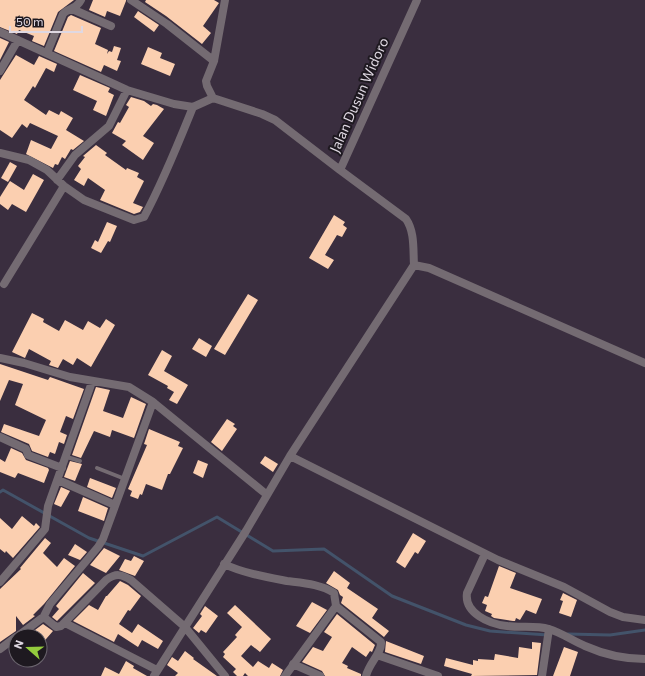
<svg xmlns="http://www.w3.org/2000/svg" width="645" height="676" font-family="Commissioner,sans-serif">
<rect width="100%" height="100%" fill="#3a2e3f"/>
<g fill="none" stroke-linecap="round" stroke-linejoin="round">
<path stroke="#43536a" stroke-width="3" d="M0 492 3 490 89 538 143 556 217 517 273 551 324 549 392 596 466 625 490 631 548 635
M568 634 610 635 645 630"/>
</g>
<path fill="#fbcfb0" d="M0 0H74L58 12 44 46 32 41 34 36 19 30 17 34 0 27Z
M93 0H126V1L120 16 107 11 105 17 89 10Z
M146 0H214L219 3 203 26 211 33 202 44 166 16 145 2Z
M138 11 159 25 154 32 134 17Z
M71 15 101 28 95 44 108 50 107 54 109 51 112 52 114 46 121 48 117 60 121 61 117 71 104 65 101 72 54 51 68 17Z
M0 38 9 42 0 60Z
M148 47 162 53 160 58 175 64 170 76 141 64Z
M16 55 34 65 39 56 57 64 54 72 46 68 35 88 33 86 24 100 46 115 49 110 59 115 61 111 73 118 66 130 84 141 73 150 71 149 65 159 62 157 58 165 55 164 53 168 26 154 31 140 51 149 58 136 30 123 27 128 22 124 12 138 0 130V80Z
M80 75 110 88 108 92 114 95 106 116 93 110 97 101 73 90Z
M131 97 144 101 151 106 153 104 157 105 164 109 143 136 154 143 143 160 122 145 126 141 112 133 118 122 120 123 129 107 126 105Z
M96 145 107 153 105 155 126 170 127 168 139 173 137 177 144 181 133 203 143 207 140 212 134 214 100 200 105 190 88 178 84 186 74 180 81 169 78 166 85 157 83 156Z
M10 162 17 166 8 182 1 178Z
M33 174 44 180 26 212 12 204 8 210 0 204V197L10 181 24 190Z
M334 215 345 222 343 225 347 228 342 237 337 235 325 255 334 260 328 269 309 258Z
M107 222 117 226 110 242 108 241 101 253 91 248 95 240 98 242Z
M248 294 258 300 225 355 214 349Z
M32 313 44 319 43 322 59 331 65 320 83 330 88 321 100 328 106 319 115 325 91 367 77 358 73 365 63 359 58 368 49 365 51 361 29 349 25 358 12 352Z
M199 338 212 346 206 357 192 349Z
M162 350 172 356 164 371 188 385 177 404 169 400 174 392 167 388 168 386 148 375Z
M0 364 48 380 50 377 84 389 73 419 66 416 60 432 67 435 64 444 59 442 55 454 50 452 48 457 32 451 29 444 1 432 4 424 39 436 46 420 15 405 23 384 9 380 0 401Z
M96 387 110 390 103 411 123 418 131 397 146 404 134 438 112 430 110 437 94 431 81 458 72 455Z
M227 419 235 424 233 426 237 429 222 451 211 442Z
M149 429 180 442 178 446 183 448 170 474H168L162 490 146 484 142 495 140 494 138 499 130 496 132 491 128 489 147 445 144 444Z
M11 448 22 453 26 460 48 468 49 470 44 483 18 473 15 478 0 472V459L5 462Z
M265 456 278 464 273 472 260 463Z
M198 460 208 464 203 478 193 473Z
M70 461 82 464 75 481 64 477Z
M90 478 116 488 112 498 87 487Z
M61 487 70 491 61 507 54 504Z
M83 497 108 508 104 521 78 511Z
M22 516 34 526 36 523 40 527 13 558 6 551 5 553 0 549V518L12 529Z
M413 533 426 541 418 554 415 552 405 568 396 562Z
M45 538 51 543 43 553 57 567 64 558 75 566 44 604 33 615 35 616 23 625 16 616V631L0 642V589L21 569 20 568Z
M75 544 87 552 80 560 68 555Z
M104 548 120 556 106 573 90 565Z
M134 556 144 561 135 576 119 570 125 559 131 561Z
M499 566 516 573 510 588 542 599 536 614 526 610 520 620 516 618 515 621H513L494 618 491 616 492 614 485 611 487 605 482 603 485 596 488 597Z
M334 571 350 583 347 588 378 609 372 618 389 631 384 637 341 603 343 597 340 595 338 590 326 583Z
M83 573 95 583 57 621 52 617 59 609 56 606Z
M120 581 128 585 141 596 130 611 128 610 119 624 132 633 138 624 163 641 158 649 142 640 138 647 118 634 114 642 73 621 89 605 98 610 106 596H107Z
M563 593 577 600 571 617 559 613 563 601 560 600Z
M312 602 327 610 310 633 296 626Z
M235 605 271 639 260 652 251 645 241 656 253 667 258 661 269 668 272 663 283 670 280 676H248L245 673 243 676H237L233 672 236 669 223 657 225 654 223 652 237 637 235 635 242 627 227 613Z
M205 606 218 616 206 633 201 630 199 633 193 628 202 616 200 614Z
M337 614 375 645 372 652 370 651 366 657 352 647 342 663 348 666 347 668 361 674V676H325L322 671 302 662 313 647 323 651 332 637 324 632Z
M43 624 53 631 40 646V636H35L31 633Z
M386 641 424 656 421 664 385 652Z
M532 642 541 643 537 675 471 676 472 674 444 666 446 658 473 665V660L478 661V659L494 660 495 654 518 658 519 647 532 649Z
M564 647 578 652 570 676H553Z
M185 651 194 658 193 659 217 676H175L178 673 167 665 172 657 178 661Z
M126 661 134 666 133 668 147 676H101L105 667 119 674Z"/>
<g fill="none" stroke-linecap="round" stroke-linejoin="round">
<path stroke="#746b72" stroke-width="4" d="M67 457 80 461
M97 468 125 479"/>
<path stroke="#746b72" stroke-width="8" d="M131 0 167 24 214 61
M225 0 214 61 206 81 207 86 213 98 262 114 275 120 340 170
M72 9 111 26
M0 32 127 90 174 104 193 107 213 98
M47 53 63 14C69 7 76 10 81 0
M0 71 18 40
M0 153 29 160 47 170 64 186 84 200 134 220 144 217C163 182 178 144 193 107
M57 180 75 155 109 126 127 90
M414 265C413 250 415 232 406 219L340 170 417 0
M414 265 429 268 645 363
M4 284 64 186
M0 358 24 363 70 377 129 387 153 402 266 494
M0 437 26 449 28 455 62 468
M290 456 498 560 564 587 610 612 623 617 645 620
M58 480 115 505
M485 554 467 593C464 613 489 624 507 626 521 628 535 625 549 629 562 633 573 641 585 646 603 654 626 659 645 659
M224 564C243 573 266 577 287 581 303 583 321 584 334 593L336 606 381 642C382 653 369 663 366 676
M0 582 45 529 48 506 92 382
M43 618 50 604 98 547 103 539 153 402
M65 623 157 670
M18 636 42 618H45L56 627 61 626 106 580C116 573 121 574 131 580L185 627 225 676
M0 649 16 637
M377 655 438 676
M293 664 320 676
M154 676 246 531 290 456 414 265
M285 676 336 606
M542 676 549 629"/>
</g>
<g text-anchor="middle" stroke-width="4" stroke-linejoin="round" paint-order="stroke">
<g font-size="14" fill="#dfd8e2" stroke="#1e1920">
<text transform="translate(359 95) rotate(-66)" y="5">Jalan Dusun Widoro</text>
</g>
</g>
<g transform="translate(28 648) rotate(290)"><circle r="19" fill="#1e1920" stroke="#6b656e"/>
<path d="M0-3L7 15L0 10L-7 15Z" fill="#94cc3d"/>
<text y="-6" font-size="11" font-weight="bold" text-anchor="middle" fill="#dfd8e2">N</text>
</g>
<path d="M10 26v6h72v-6" fill="none" stroke="#dfd8e2" stroke-width="2"/>
<text x="16" y="26" font-size="12" fill="#dfd8e2" stroke="#1e1920" stroke-width="3" paint-order="stroke">50 m</text>
</svg>
